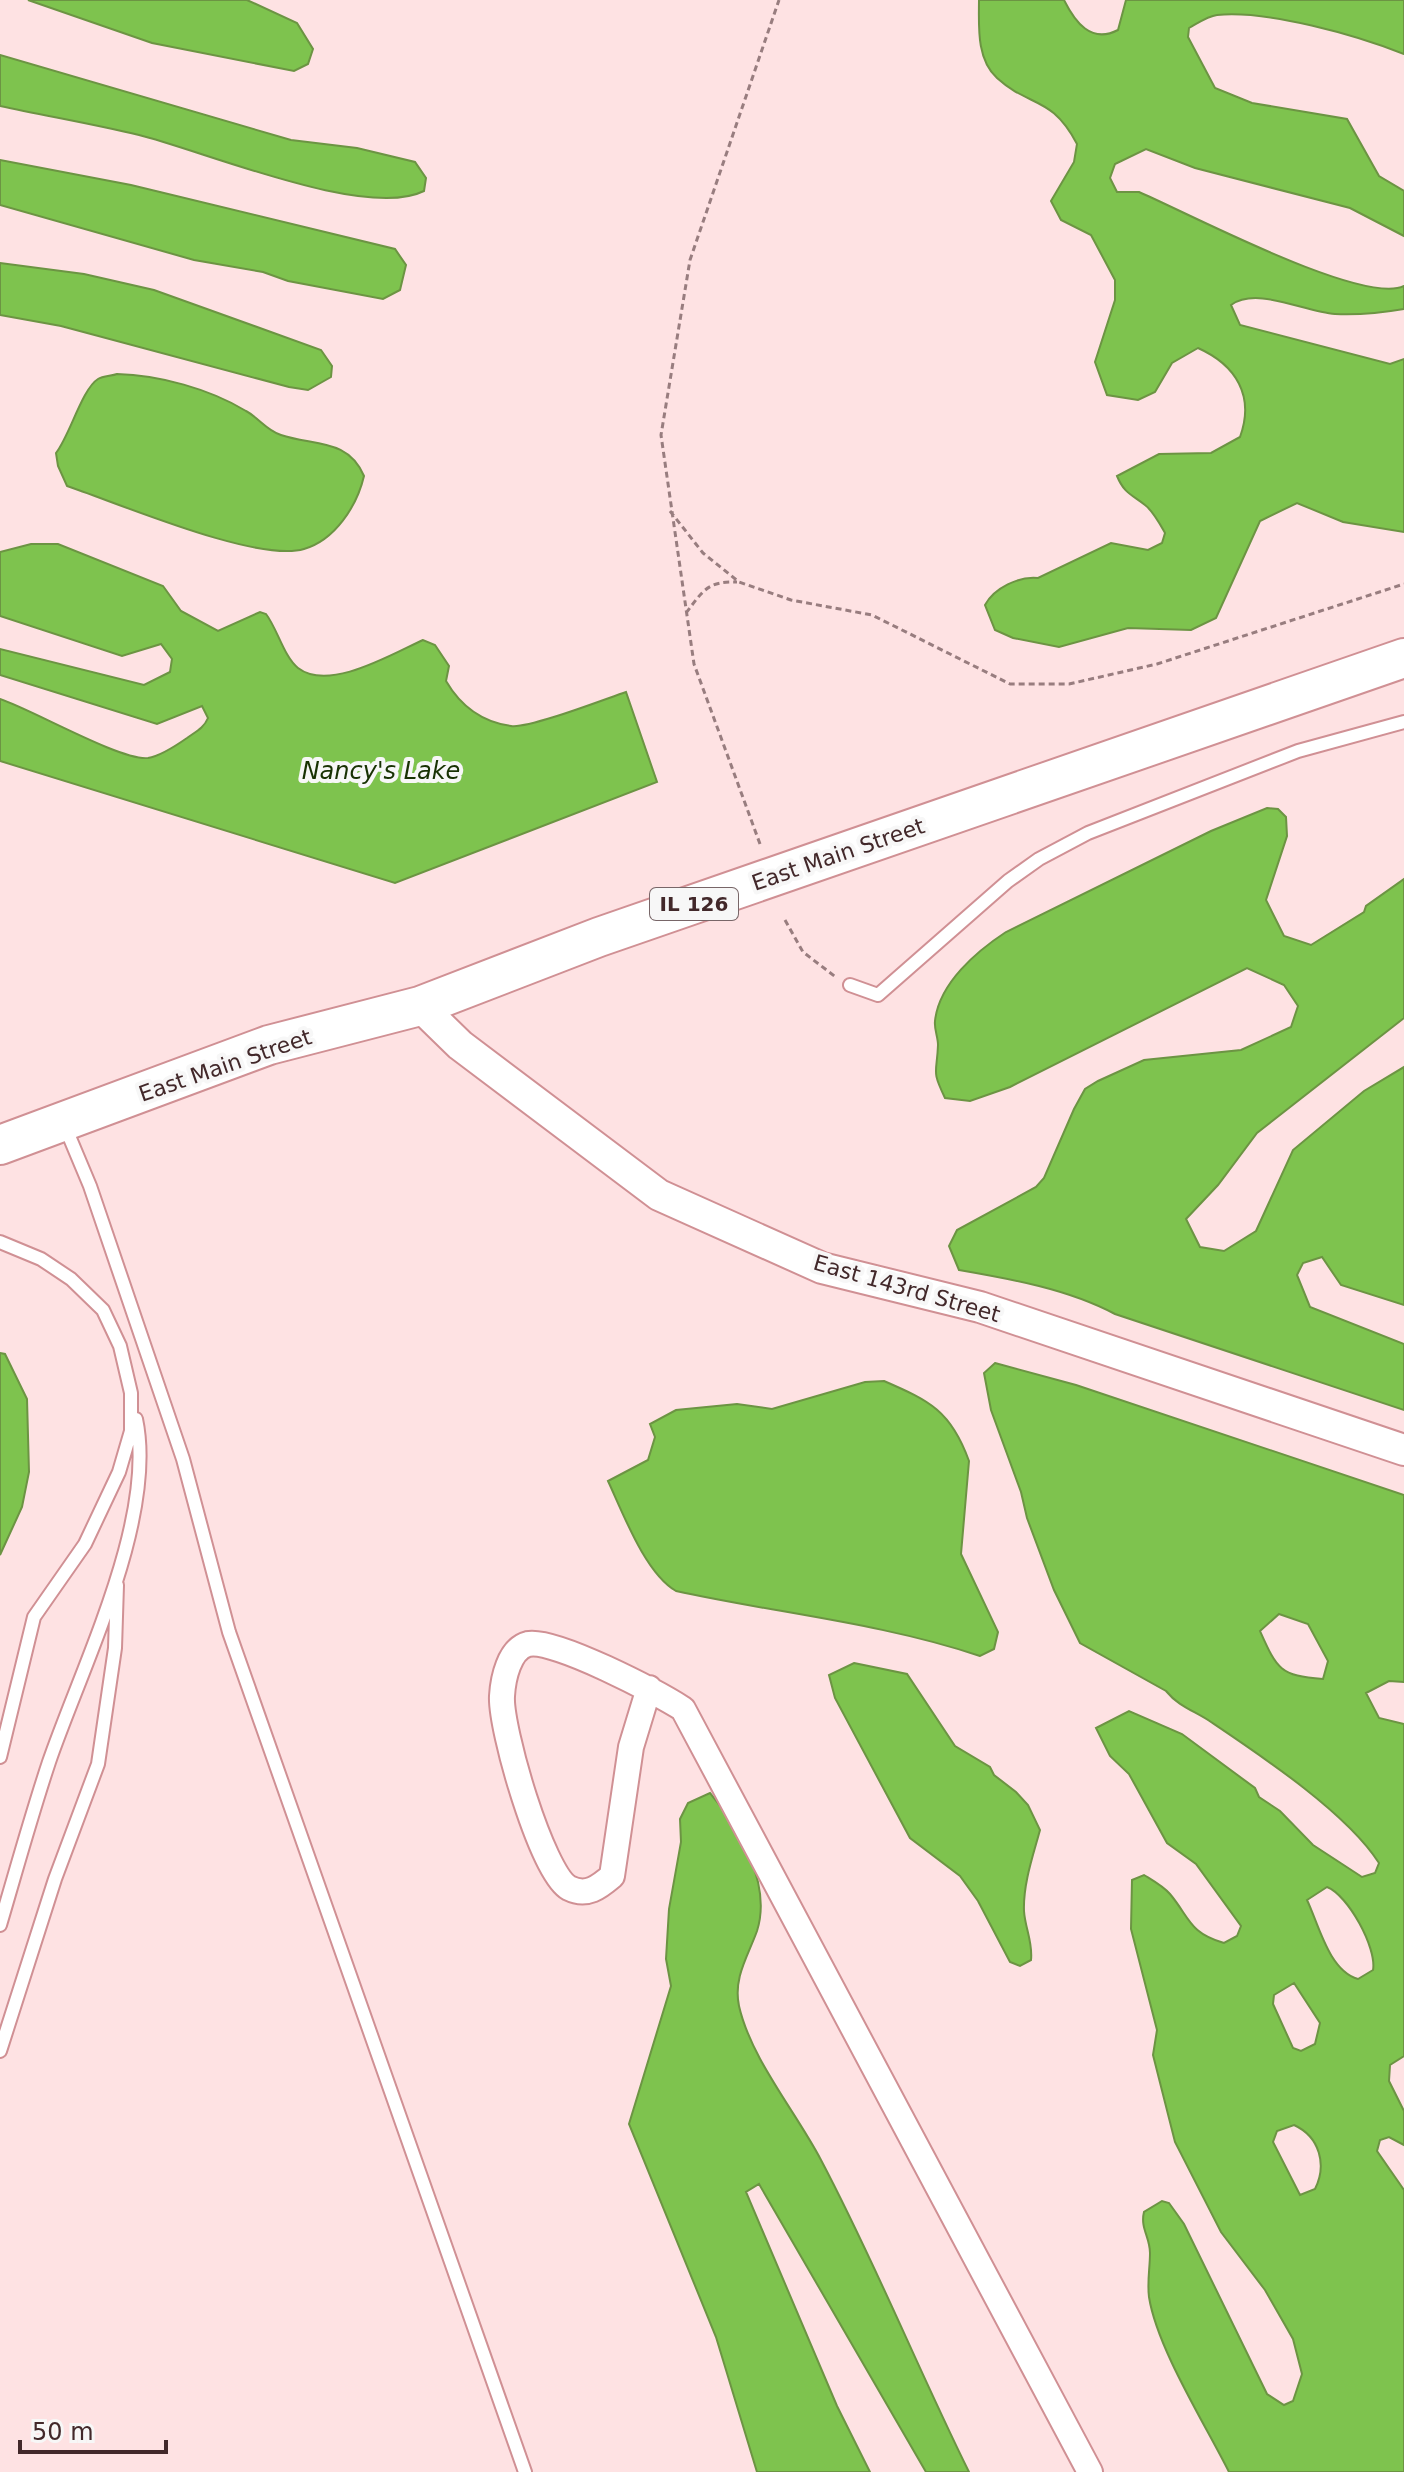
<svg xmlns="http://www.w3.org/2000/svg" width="1404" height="2472" font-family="'DejaVu Sans',sans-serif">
<rect width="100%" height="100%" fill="#fee2e3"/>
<path fill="#7ec34e" stroke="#6c9443" stroke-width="2" fill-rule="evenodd" d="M28 0H247L297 23 313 49 308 64 294 71 152 43Z
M979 0H1064C1075 22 1091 44 1118 30L1126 0H1404V54C1356 35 1268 10 1217 15 1208 16 1198 23 1189 28L1188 37 1215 88 1252 103 1347 119 1379 176 1404 191V236L1350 208 1195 168 1146 149 1115 164 1110 178 1117 192H1139C1186 212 1363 306 1404 286V309C1381 313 1358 315 1335 314 1304 312 1257 286 1231 305L1240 325 1390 364 1404 359V532L1343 522 1297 503 1260 521 1216 618 1191 630 1128 628 1059 647 1013 638 995 630 985 605C994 588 1019 576 1038 578L1111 543 1148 550 1162 543 1165 533C1160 524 1153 511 1145 505 1131 494 1124 493 1117 476L1159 454 1211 453 1240 437C1255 396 1236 365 1198 348L1172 363 1155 392 1138 400 1107 395 1095 362 1115 300V280L1091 235 1061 220 1051 201 1074 162 1077 144C1051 95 1030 108 997 78 976 59 979 25 979 0Z
M0 55 291 140 357 148 415 162 426 178 424 191C366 220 204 151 139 135 93 124 46 116 0 106Z
M0 160 131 185 395 249 406 265 400 290 383 299 288 281 263 272 194 260 0 205Z
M0 263 84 274 154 290 321 350 332 366 331 377 308 390 289 387 61 326 0 315Z
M117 374C159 375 210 389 246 411 259 418 266 430 281 435 313 446 348 438 364 476 357 506 335 540 304 549 257 563 118 503 67 486L58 466 56 453C70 435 82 389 98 379 103 376 112 376 117 374Z
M31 544H58L163 586 181 611 218 631 260 612 266 614C277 628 284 657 298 668 329 692 392 654 423 640L435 645 449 666 446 681C460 705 482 722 511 726 528 729 605 699 626 692L657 782 395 883 0 761V699C33 710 121 761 148 758 161 756 177 745 187 738 195 732 204 728 208 718L202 706 157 724 0 675V649L144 685 170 672 172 659 161 644 122 656 0 616V552Z
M1267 808 1278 809 1286 817 1287 836 1266 900 1284 936 1311 945 1364 912 1366 906 1404 879V1018L1257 1133 1218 1185 1186 1219 1200 1247 1224 1251 1256 1231 1293 1150 1364 1091 1404 1067V1305L1341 1285 1322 1257 1303 1263 1297 1275 1310 1307 1404 1344V1410L1115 1314C1068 1289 1011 1279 959 1270L949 1246 957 1230 1036 1187 1044 1178 1074 1109 1085 1089 1098 1081 1144 1060 1241 1050 1291 1027 1298 1006 1284 985 1247 968 1010 1087 970 1101 945 1098C931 1069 937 1074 938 1045 938 1037 934 1029 935 1021 939 983 977 951 1006 932L1211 831Z
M0 1353 5 1354 27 1399 29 1472 22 1507 0 1555Z
M995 1363 1076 1385 1404 1495V1682L1389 1681 1366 1693 1379 1718 1404 1724V2056L1390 2065 1389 2081 1404 2111V2145L1389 2137 1380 2140 1377 2151 1404 2190V2472H1229C1205 2424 1157 2348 1149 2297 1147 2282 1150 2268 1150 2253 1150 2237 1140 2228 1144 2212L1162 2201 1169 2203 1184 2224 1267 2394 1284 2405 1293 2401 1302 2374 1293 2339 1265 2290 1221 2232 1175 2142 1153 2055 1157 2030 1131 1929 1132 1880 1144 1875C1152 1880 1163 1886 1170 1894 1190 1918 1189 1933 1224 1943L1237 1936 1241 1926 1196 1864 1167 1843 1129 1774 1110 1756 1096 1728 1129 1711 1182 1734 1255 1788 1259 1797 1280 1811 1313 1845 1362 1877 1375 1873 1379 1863C1347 1813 1263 1757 1211 1722 1195 1711 1179 1707 1166 1691L1080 1643 1054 1590 1027 1518 1021 1492 991 1410 984 1373ZM1279 1614 1308 1624 1328 1661 1323 1679C1280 1676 1277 1669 1260 1631ZM1327 1887C1348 1895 1377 1948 1373 1970L1358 1979C1329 1971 1319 1925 1307 1900ZM1294 1983 1320 2023 1315 2044 1301 2051 1293 2048 1273 2004 1274 1995ZM1294 2125C1320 2137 1327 2165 1315 2189L1300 2195 1273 2142 1277 2131Z
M884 1381C930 1401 951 1411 969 1461L961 1554 998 1632 994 1649 980 1656C882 1623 776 1613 676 1591 645 1573 623 1513 608 1481L648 1460 655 1437 650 1424 676 1410 737 1404 772 1409 865 1382Z
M854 1663 907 1674 955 1746 990 1767 994 1775 1016 1792 1028 1805 1040 1830C1033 1856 1023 1884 1024 1911 1025 1928 1033 1942 1031 1960L1020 1966 1010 1962 978 1901 960 1876 910 1838 835 1698 829 1675Z
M710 1793C739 1827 772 1884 757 1931 748 1956 733 1978 739 2006 751 2059 796 2112 821 2160 875 2262 918 2369 969 2472H926L759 2184 746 2192 837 2406 870 2472H757L716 2337 629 2124 671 1986 666 1959 669 1909 681 1842 680 1819 688 1803Z"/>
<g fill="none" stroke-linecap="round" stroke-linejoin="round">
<g stroke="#d09094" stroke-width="16">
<path id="service" d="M850 985 878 995 1008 881 1039 859 1088 833 1298 751 1404 722
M64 1124 90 1186 183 1459 229 1632 525 2472
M0 1242 41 1259 71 1279 103 1310 120 1346 131 1393V1431L119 1472 85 1544 34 1617 0 1757
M0 1925C16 1871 31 1816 49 1762 82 1666 157 1518 136 1419
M0 2051 55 1879 98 1764 115 1648 117 1585"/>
</g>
<g stroke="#d09094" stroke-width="28">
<path id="minor" d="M649 1688 631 1747 612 1876C599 1887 587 1897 569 1888 542 1873 500 1728 502 1696 503 1679 509 1649 528 1644 554 1638 658 1693 683 1709L1090 2472"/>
</g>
<g stroke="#d09094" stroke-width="34">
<path id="tertiary" d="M420 1006 460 1045 659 1195 822 1268 980 1307 1404 1450"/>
</g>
<g stroke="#d09094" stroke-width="42">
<path id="primary" d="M0 1145 269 1045 420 1006 599 937 1404 658"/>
</g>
<path stroke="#987d7f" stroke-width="3" stroke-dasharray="6 4" stroke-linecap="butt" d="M670 511 703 553 739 582 791 600 872 615 1010 684H1069L1157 664 1404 584
M686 613C703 591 707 581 737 582
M760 844 694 664 661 435 690 260 779 0
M785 920 803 952 837 978"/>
<use href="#service" stroke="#fff" stroke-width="12"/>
<use href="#minor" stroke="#fff" stroke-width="24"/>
<use href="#tertiary" stroke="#fff" stroke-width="30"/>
<use href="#primary" stroke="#fff" stroke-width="38"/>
</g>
<g text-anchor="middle" stroke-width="8" stroke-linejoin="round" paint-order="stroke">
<rect fill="#f7f7f7" stroke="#786668" stroke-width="2" x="650" y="888" width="88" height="32" rx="6"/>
<g font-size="20" font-weight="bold" fill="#42282a">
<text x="694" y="911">IL 126</text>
</g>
<g font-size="22" fill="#42282a" stroke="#f7f7f7">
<text transform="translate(838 854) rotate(-19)" y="8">East Main Street</text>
<text transform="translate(225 1065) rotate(-19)" y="8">East Main Street</text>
<text transform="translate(907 1288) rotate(16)" y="8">East 143rd Street</text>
</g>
<g font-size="24" font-style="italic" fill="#183203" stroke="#f7f7f7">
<text x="381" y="779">Nancy's Lake</text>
</g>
</g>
<path d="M20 2440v12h146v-12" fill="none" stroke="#42282a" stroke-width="4"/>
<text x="32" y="2440" font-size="24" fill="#42282a" stroke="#f7f7f7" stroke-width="6" paint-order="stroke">50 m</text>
</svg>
